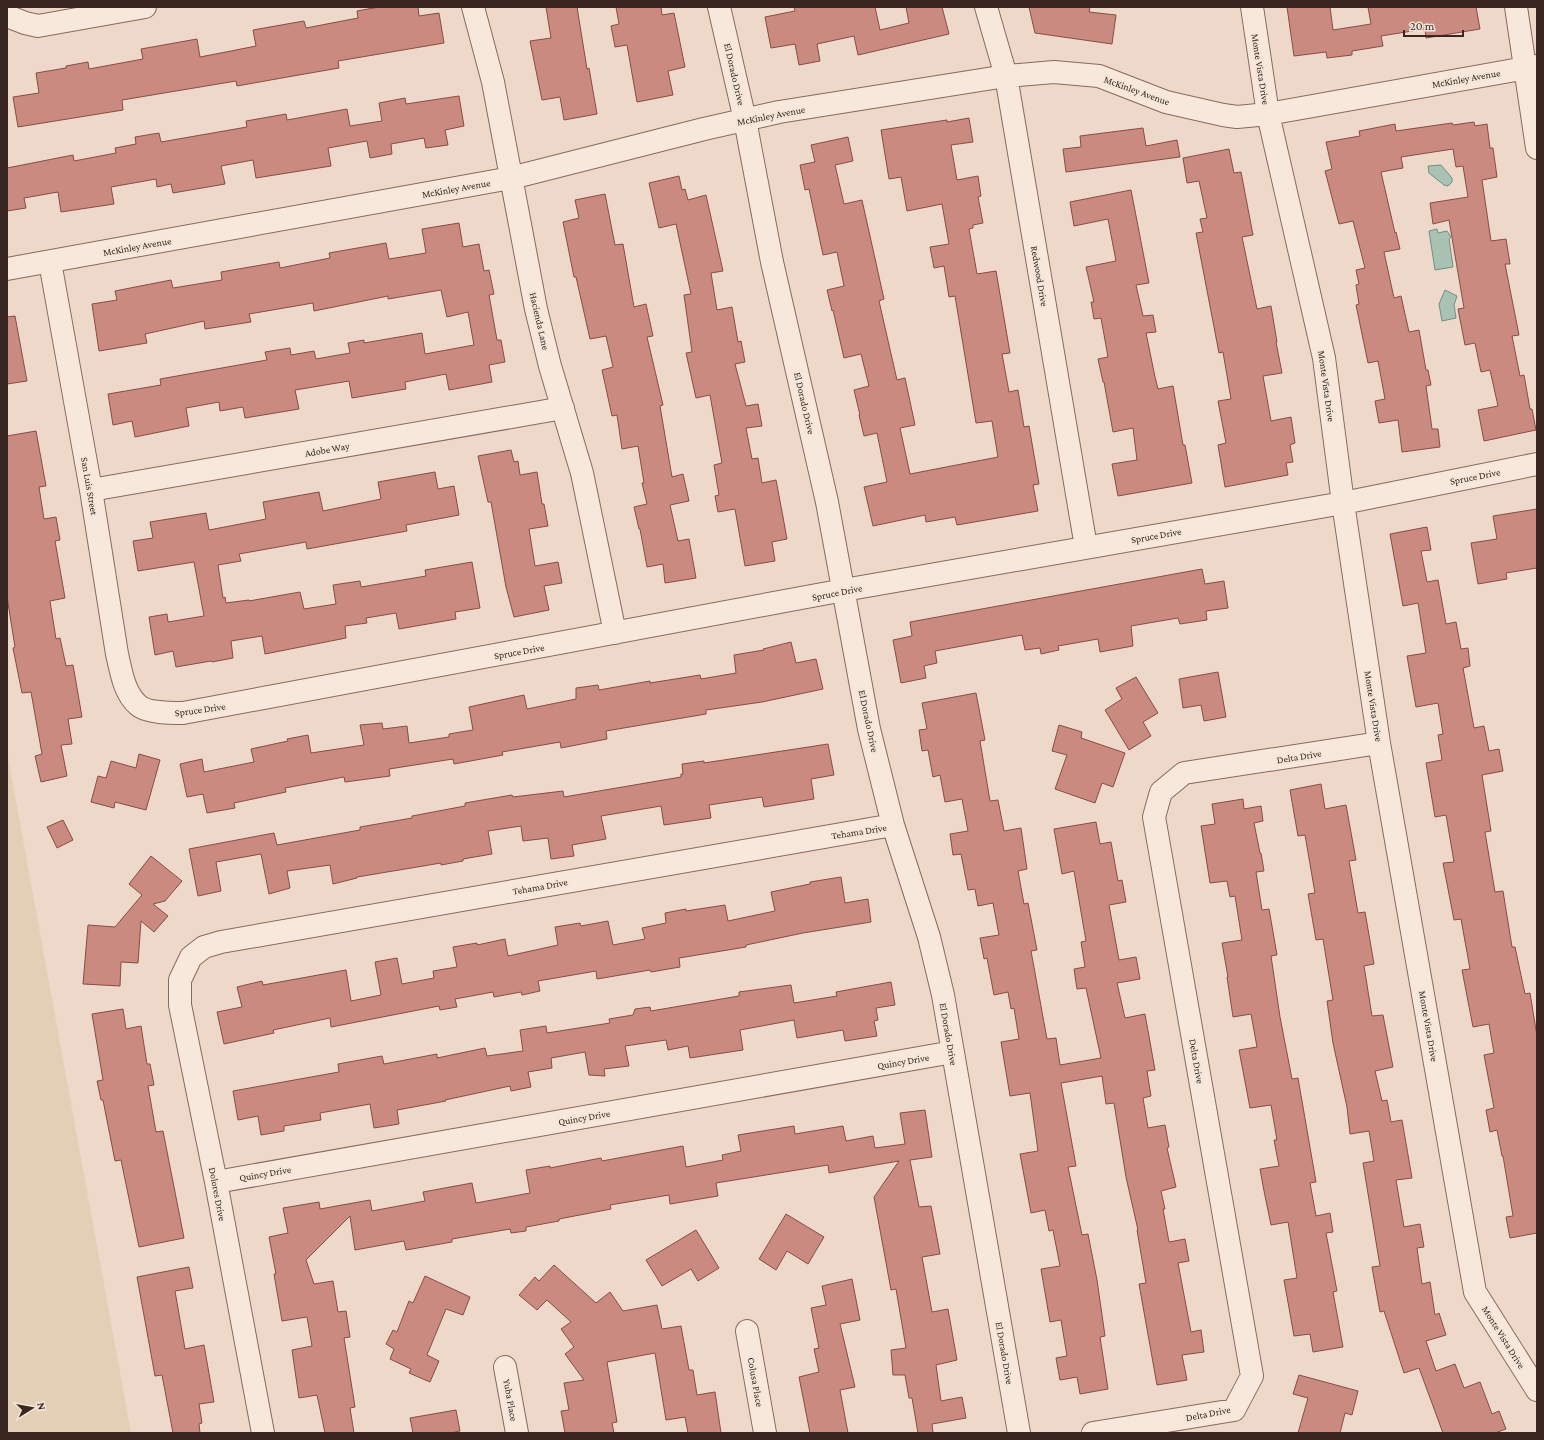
<svg xmlns="http://www.w3.org/2000/svg" width="1544" height="1440" font-family="'Crimson Pro',serif">
<rect width="100%" height="100%" fill="#edd8c9"/>
<path fill="#e3cfb6" d="M7 752 131 1433H7Z"/>
<path fill="#a9c2b4" stroke="#70907f" d="M1441 165 1452 178V182L1448 186 1444 185 1429 173 1428 166Z
M1437 229 1438 233 1447 231 1451 237 1449 239 1453 267 1435 270 1429 231Z
M1445 290 1457 296 1454 305 1456 318 1442 321 1439 304Z"/>
<path fill="#ca8a80" stroke="#884c45" d="M379 7H418L419 16 439 13 444 43 338 61 339 68 293 76 237 86 236 81 122 100 123 110 18 127 13 97 39 93 36 73 66 68V66L88 62 89 69 143 59 141 49 197 39 200 57 231 51 256 46 253 30 304 21 306 28 358 18 357 11Z
M546 7H577L587 69 589 68 597 114 564 120 560 97 542 100 530 41 551 38Z
M616 7H661L662 15 674 13 685 67 668 71 673 95 637 102 627 45 615 47 611 26 619 24Z
M794 7H875L880 30 909 23 906 7H942L949 34 858 55 854 36 817 44 820 61 799 65 795 44 771 48 765 17 795 11Z
M1029 7H1090L1089 12 1116 15 1112 44 1035 33Z
M1287 7H1330L1333 30 1371 24 1368 7H1476L1480 29 1426 38 1425 29 1381 36 1383 46 1352 51V55L1327 58 1326 52 1294 56Z
M459 96 464 126 445 130 448 145 426 148 424 138 391 144 392 154 370 158 367 141 328 148 331 166 256 178 253 160 221 166 225 184 173 193 171 184 157 187 156 179 111 187 114 204 61 212 58 192 24 198 26 208 7 211V168L73 155 74 161 116 153 115 148 136 144 135 137 159 133 161 142 247 127 246 121 286 114 287 120 347 109 350 126 382 121 379 103 405 98 406 104Z
M969 118 973 142 951 145 957 180 978 176 981 196 978 197 983 223 973 225V228L969 229 977 274 996 271 1010 353 1002 354 1009 392 1018 390 1024 427 1029 426 1039 484 1033 485 1038 511 957 525 955 517 926 522 925 515 873 526 864 487 887 482 877 433 864 436 859 415H860L854 390 869 386 861 354 844 358 833 310 832 311 827 290 844 286 837 252 823 255 809 189 805 190 800 165 815 162 811 145 848 137 853 161 835 165 844 204 862 200 884 299 879 301 897 380 905 378 915 425 900 428 910 474 998 457 992 421 976 423 955 296 949 297 944 266 934 268 930 247 949 244 942 204 907 211 901 177 889 179 881 130 927 123 947 120V122Z
M1474 122 1475 126 1487 124 1490 148H1493L1497 177 1482 180 1491 241 1506 239 1510 264H1505L1519 335 1512 336 1520 376 1524 375 1530 409H1532L1536 430 1484 441 1478 410 1498 406 1490 370 1481 372 1475 343 1465 345 1458 309 1464 308 1449 220 1433 224 1430 203 1468 197 1463 166 1456 167 1453 149 1401 157 1403 168 1381 172 1395 233 1396 232 1400 249 1384 252 1394 298 1401 296 1409 332 1419 330 1426 370H1428L1431 385 1426 386 1432 429H1438L1440 447 1402 452 1398 420 1379 423 1375 401 1385 399 1378 361 1368 363 1356 305 1359 304 1356 285 1359 284 1356 270 1365 268 1353 221 1339 224 1325 171 1332 169 1326 142 1360 136 1359 131 1395 124 1396 131 1452 123 1453 125Z
M1143 128 1146 146 1177 140 1180 157 1066 172 1063 149 1081 147 1080 136Z
M1229 149 1234 173 1241 172 1253 235 1242 237 1257 309 1271 306 1277 342H1276L1282 373 1263 376 1271 421 1291 417 1295 443 1290 445 1293 462 1286 463 1288 475 1225 487 1218 445 1226 443 1218 401 1231 399 1223 352 1219 353 1196 233 1203 232 1200 219 1207 218 1199 181 1187 183 1183 158Z
M679 176 682 190 685 189 688 200 706 195 723 271 711 273 717 310 732 307 738 342 741 341 745 362 735 364 746 406 758 404 762 426 746 428 752 459 758 458 762 483 776 480 783 517 787 539 772 542 775 561 745 566 735 509 718 512 715 496 719 495 714 465 722 463 710 395 696 398 686 353 692 352 684 295 691 294 676 224 659 228 649 183Z
M1131 190 1149 283 1136 285 1143 316 1153 315 1156 332 1146 333 1155 377 1158 389 1173 386 1183 445H1185L1192 483 1118 496 1112 464 1137 460 1133 428 1113 432 1104 382H1103L1098 359 1108 357 1101 318 1094 319 1091 302H1094L1086 267 1116 261 1108 219 1074 226 1070 202Z
M605 194 615 245 623 244 634 307 646 304 653 336 647 337 663 405 660 406 672 477 683 474 689 501 670 505 678 541 689 539 696 578 665 583 663 564 647 567 640 529H639L634 507 647 504 642 483H644L638 446 622 449 617 415 612 416 602 370 613 367 606 336 590 339 576 277H574L563 222 579 218 575 200Z
M459 223 463 247 479 244 484 271 489 270 494 294 489 295 497 340H501L505 362 489 365 492 382 449 390 446 374 405 382 406 389 352 398 349 381 295 390 299 409 245 418 243 407 220 411 219 402 186 408 189 426 135 437 132 421 113 425 108 394 161 385 160 379 267 360 265 352 290 348 291 355 314 351 316 359 350 353 348 343 364 340V343L422 333 425 354 474 345 468 312 447 317 441 290 388 299V296L314 311 313 303 249 314 251 322 205 329 204 321 145 334 147 343 99 351 92 304 117 300 115 291 171 280 173 288 222 280 221 272 279 262 280 268 330 258 329 253 386 243 389 259 426 253 422 229Z
M15 316 27 381 7 384V317Z
M36 431 46 486 39 487 44 519 56 517 60 540 55 541 65 598 50 601 56 639 60 638 66 666 73 665 82 717 68 719 72 744 61 745 67 776 41 782 35 756 42 754 31 692 22 693 13 648 15 647 7 597V436Z
M511 450 514 462 518 461 520 475 537 472 542 504H544L548 526 529 529 535 566 558 562 562 583 544 586 549 610 514 617 506 587 491 502H488L478 456Z
M435 472 438 489 454 486 459 515 406 525 407 531 307 549 306 542 239 554 241 561 218 565 223 598 225 597 226 603 249 600V601L300 592 304 609 336 604 333 585 360 581 361 587 426 576 425 570 472 562 480 608 455 612 456 619 399 629 396 613 366 618 367 623 345 626 346 638 265 654 262 636 231 641 233 658 212 662 211 661 176 667 173 651 155 655 149 617 167 614 168 622 204 616 194 562 138 571 133 541 153 538 150 522 206 513 209 530 266 519 263 502 319 492 323 511 381 499 378 482Z
M1537 509V568L1506 573 1507 579 1478 584 1471 543 1497 539 1493 516Z
M1427 527 1431 550 1421 551 1427 582 1438 580 1446 624 1456 622 1461 649 1468 648 1470 666 1463 668 1474 728 1484 726 1489 751 1499 749 1503 771 1482 775 1491 831 1485 832 1495 892 1503 891 1512 947H1515L1525 994 1530 993 1537 1036V1233L1510 1238 1506 1217 1513 1216 1503 1156H1502L1497 1130 1490 1132 1486 1110 1494 1108 1484 1055 1494 1053 1489 1024 1473 1027 1462 970 1470 969 1461 919 1454 920 1443 863 1454 862 1446 815 1435 817 1426 763 1442 760 1438 735 1443 734 1438 703 1416 707 1407 656 1426 653 1418 603 1403 606 1390 534Z
M1202 569 1205 584 1224 581 1228 608 1206 611 1207 620 1180 624 1178 618 1131 626 1133 646 1100 652 1098 639 1058 646 1059 650 1041 654 1040 648 1025 650 1022 635 935 651 937 663 924 666 926 678 901 683 893 640 912 636 910 622Z
M791 642 796 663 816 659 823 689 762 702 706 710V714L606 731 607 739 561 748 560 742 502 752 503 755 454 764 453 759 389 769 390 776 345 782 344 777 285 788 286 792 234 803 235 808 207 813 203 794 187 797 180 764 202 759 204 772 254 762 251 749 288 741 287 739 308 735 311 753 364 745 360 725 382 723 383 729 407 726 409 743 449 737V734L473 730 469 707 524 695 527 709 576 699V688L598 685 599 690 650 681V683L700 675 701 679 736 673 734 655 764 650 763 649Z
M1218 672 1226 717 1204 721 1201 705 1183 708 1179 679Z
M1136 677 1158 713 1143 722 1151 736 1129 750 1105 710 1122 699 1116 688Z
M976 693 985 740 980 741 990 801 998 800 1004 831 1021 828 1027 869 1018 871 1024 904 1028 903 1037 950 1031 951 1047 1039 1056 1038 1060 1065 1101 1058 1086 988 1077 989 1074 969 1085 967 1081 942 1086 941 1074 871 1062 874 1054 829 1096 822 1100 844 1111 842 1118 881 1122 880 1126 902 1109 905 1119 960 1136 957 1140 979 1117 983 1125 1018 1145 1014 1155 1070 1147 1071 1151 1096 1143 1098 1148 1128 1165 1125 1169 1147 1167 1148 1176 1187 1161 1191 1165 1209H1163L1169 1242 1185 1239 1189 1261 1178 1263 1191 1332 1201 1330 1204 1352 1182 1355 1187 1380 1157 1385 1139 1284 1146 1283 1137 1230H1138L1126 1177 1114 1103 1106 1104 1102 1076 1061 1083 1076 1166 1068 1167 1082 1235 1088 1234 1097 1280 1105 1336 1100 1337 1108 1389 1080 1394 1077 1377 1060 1380 1056 1358 1067 1356 1061 1320 1050 1322 1041 1269 1060 1266 1053 1230 1049 1231 1045 1210 1031 1213 1020 1154 1038 1151 1030 1093 1010 1096 1001 1042 1019 1039 1014 1008 1011 1009 1008 992 994 995 987 958 984 959 980 938 999 935 993 903 978 906 975 889 968 890 961 854 953 855 950 834 968 831 962 799 945 802 940 775 933 777 928 750 922 751 919 730 927 729 922 703Z
M1059 725 1082 732 1081 738 1125 753 1113 787 1102 783 1095 803 1055 789 1067 755 1052 751Z
M828 744 834 775 811 779 814 799 764 807 762 797 709 805 711 818 664 825 661 806 601 816 606 839 572 845 574 856 551 859 548 838 523 841 521 826 488 831 492 854 463 859V861L441 865V863L357 877V878L333 884 330 865 287 871 290 888 269 894 261 854 216 862 221 891 198 896 189 849 274 833 277 845 360 830V827L412 818V816L465 806V803L512 795 513 797 563 791 564 797 681 777V774H683L682 764 704 761V763Z
M139 754 160 760 146 810 115 802 114 808 91 802 98 776 106 778 111 761 136 768Z
M1321 784 1325 809 1346 805 1356 860 1349 861 1358 913 1365 912 1374 964 1364 966 1372 1016 1383 1015 1393 1067 1375 1071 1382 1101 1387 1100 1391 1122 1402 1120 1412 1178 1396 1180 1404 1227 1420 1224 1424 1247 1417 1248 1422 1284 1430 1282 1435 1315 1439 1313 1446 1335 1426 1341 1436 1371 1455 1364 1464 1388 1480 1382 1492 1414 1499 1411 1506 1429 1495 1433H1443L1419 1368 1404 1373 1384 1311 1380 1312 1372 1267 1380 1266 1363 1163 1374 1161 1369 1131 1350 1134 1347 1107 1333 1043 1327 1001 1333 1000 1323 939 1316 940 1308 894 1315 893 1305 835 1298 836 1290 790Z
M1243 799 1244 809 1261 806 1263 821 1254 823 1260 853H1261L1264 871 1256 872 1262 910 1269 909 1277 955 1271 956 1280 1017 1292 1079 1298 1078 1316 1182 1310 1183 1316 1216 1330 1213 1333 1232 1326 1233 1337 1291 1333 1292 1343 1347 1313 1352 1310 1334 1294 1336 1284 1280 1297 1278 1288 1222 1271 1225 1264 1191 1260 1169 1279 1166 1274 1140H1277L1271 1105 1250 1108 1239 1050 1257 1047 1251 1014 1233 1017 1227 977H1228L1222 943 1242 940 1235 896 1230 897 1227 881 1210 883 1201 826 1215 824 1212 804Z
M63 820 73 840 57 848 47 827Z
M151 856 182 881 165 901 153 904 168 916 154 932 141 921 138 963 121 962 120 986 83 984 88 925 115 927 142 895 129 884Z
M841 877 845 903 868 899 871 922 803 933 746 945V947L679 958 680 967 651 972 650 970 597 979 596 971 538 981 540 991 522 995 521 992 494 997 493 992 455 999 457 1007 440 1010 439 1006 331 1027 330 1018 273 1030 274 1033 224 1044 217 1012 242 1007 237 987 262 981 263 985 346 970 351 1001 381 995 375 962 397 958 402 984 434 978 433 971 457 967 453 947 477 943V945L505 939 508 956 558 945 555 927 580 923 581 926 608 921 613 945 645 939 642 928 666 923 665 913 686 909V911L725 905 728 921 775 911 771 892 810 884V882Z
M891 982 895 1005 876 1008 878 1020 874 1021 877 1036 845 1041 843 1030 797 1038 794 1020 740 1030 743 1050 690 1058 688 1046 668 1050 666 1040 625 1046 629 1066 604 1069 605 1076 589 1075 585 1052 551 1058 552 1068 528 1072 531 1087 511 1091 510 1086 445 1100 446 1101 397 1110 399 1124 374 1128 370 1104 320 1113 321 1120 284 1126V1131L261 1135 258 1116 238 1120 233 1091 339 1072 338 1064 382 1056 384 1064 437 1054V1058L485 1048 487 1056 523 1051 520 1030 546 1026 547 1033 610 1023 609 1019 633 1015 635 1009 650 1007 651 1011 739 996V992L791 985 794 1003 837 996 836 992Z
M123 1009 126 1029 141 1026 147 1064H150L154 1085 148 1086 156 1132 163 1131 184 1238 139 1247 121 1160 115 1161 103 1100H101L97 1081 103 1080 92 1014Z
M925 1110 932 1157 910 1160 919 1207 931 1206 940 1254 922 1257 932 1312 948 1309 957 1360 936 1365 941 1401 962 1397 966 1418 932 1424 933 1433H918L912 1398H909L905 1375H893L891 1350 906 1348 896 1289 891 1290 874 1197 899 1161 829 1173 828 1165 716 1183 718 1196 670 1204 669 1195 610 1205 611 1209 559 1219V1221L526 1227V1231L511 1233 510 1229 452 1239V1242L406 1250 404 1241 355 1250 350 1216 306 1260 314 1284 333 1281 338 1312 346 1311 350 1337 344 1338 355 1407 350 1408 354 1433H325L317 1395 299 1398 292 1350 312 1346 307 1317 282 1321 274 1274H276L269 1237 288 1233 283 1208 319 1202 320 1209 370 1200 372 1211 425 1201 423 1192 472 1183 476 1203 530 1193 526 1170 550 1166V1168L601 1158 602 1161 683 1146 686 1167 723 1160 722 1155 741 1151 738 1135 794 1126 795 1134 843 1126 846 1141 873 1136 875 1148 905 1144 900 1113Z
M786 1214 824 1237 808 1264 787 1251 776 1270 759 1259Z
M696 1230 719 1268 698 1281 691 1269 662 1286 646 1260Z
M554 1265 596 1303 610 1292 623 1311 657 1305 662 1329 681 1326 689 1370H693L697 1395 715 1392 721 1433H688L685 1417 666 1420 655 1353 607 1362 617 1422 612 1423 614 1433H565L561 1411 569 1410 564 1383 584 1380 565 1354 574 1347 561 1329 571 1322 547 1300 537 1310 519 1295 535 1277 539 1281Z
M189 1267 193 1288 175 1291 185 1349 204 1345 214 1402 199 1404 202 1423 199 1424 200 1433H173L162 1375 155 1376 137 1277Z
M425 1276 470 1297 463 1315 446 1309 427 1355 439 1361 430 1382 409 1373 411 1369 390 1359 394 1349 386 1344 393 1330 397 1332 409 1301 413 1303Z
M852 1279 860 1320 840 1324 855 1387 840 1390 848 1433H810L799 1377 819 1372 814 1349 819 1348 811 1308 826 1305 822 1286Z
M1299 1375 1358 1391 1352 1415 1345 1413 1340 1433H1298L1308 1398 1293 1394Z
M456 1410 460 1431 451 1433H413L410 1418Z"/>
<g fill="none" stroke-linecap="round" stroke-linejoin="round">
<g stroke="#89695e" stroke-width="24">
<path id="minor" d="M473 7 493 82 536 309 550 366 582 473 615 633
M719 7 745 120 772 262 827 502 869 729 893 825 929 937 943 995 1019 1433
M986 7 1006 76 1086 547
M1252 7 1268 114 1324 358 1343 503 1379 743 1475 1292 1537 1390
M1516 7 1537 148
M7 16 25 23 38 26 145 7
M50 262 91 490 117 654C121 671 124 693 138 705 146 713 172 713 183 713L844 590 1343 503 1537 464
M7 269 511 178 704 129 779 112 1006 76 1054 72 1099 76 1166 102 1223 115 1237 117 1268 114 1537 66
M91 490 563 408
M216 1182 953 1052
M747 1331 765 1433
M505 1367 517 1433
M263 1433 216 1182 180 1005V980L191 957 204 947 221 942 893 825
M1093 1433 1234 1410 1252 1376 1154 817 1161 792 1184 773 1379 743"/>
</g>
<use href="#minor" stroke="#f8e8dc" stroke-width="22"/>
</g>
<g text-anchor="middle" stroke-width="4" stroke-linejoin="round" paint-order="stroke">
<g font-size="10" fill="#3a2621" stroke="#f5e5d8">
<text transform="translate(1261 69) rotate(81)" y="4">Monte Vista Drive</text>
<text transform="translate(735 74) rotate(77)" y="4">El Dorado Drive</text>
<text transform="translate(1466 78) rotate(-10)" y="4">McKinley Avenue</text>
<text transform="translate(1137 90) rotate(20)" y="4">McKinley Avenue</text>
<text transform="translate(771 115) rotate(-11)" y="4">McKinley Avenue</text>
<text transform="translate(456 188) rotate(-10)" y="4">McKinley Avenue</text>
<text transform="translate(137 246) rotate(-10)" y="4">McKinley Avenue</text>
<text transform="translate(1040 276) rotate(80)" y="4">Redwood Drive</text>
<text transform="translate(540 321) rotate(77)" y="4">Hacienda Lane</text>
<text transform="translate(1327 386) rotate(82)" y="4">Monte Vista Drive</text>
<text transform="translate(805 403) rotate(77)" y="4">El Dorado Drive</text>
<text transform="translate(327 449) rotate(-10)" y="4">Adobe Way</text>
<text transform="translate(1475 476) rotate(-11)" y="4">Spruce Drive</text>
<text transform="translate(90 486) rotate(80)" y="4">San Luis Street</text>
<text transform="translate(1156 535) rotate(-10)" y="4">Spruce Drive</text>
<text transform="translate(837 592) rotate(-11)" y="4">Spruce Drive</text>
<text transform="translate(519 651) rotate(-10)" y="4">Spruce Drive</text>
<text transform="translate(1374 706) rotate(81)" y="4">Monte Vista Drive</text>
<text transform="translate(200 709) rotate(-8)" y="4">Spruce Drive</text>
<text transform="translate(869 721) rotate(78)" y="4">El Dorado Drive</text>
<text transform="translate(1299 756) rotate(-9)" y="4">Delta Drive</text>
<text transform="translate(859 831) rotate(-9)" y="4">Tehama Drive</text>
<text transform="translate(540 886) rotate(-10)" y="4">Tehama Drive</text>
<text transform="translate(1429 1026) rotate(80)" y="4">Monte Vista Drive</text>
<text transform="translate(949 1034) rotate(80)" y="4">El Dorado Drive</text>
<text transform="translate(903 1061) rotate(-10)" y="4">Quincy Drive</text>
<text transform="translate(1197 1061) rotate(80)" y="4">Delta Drive</text>
<text transform="translate(584 1117) rotate(-10)" y="4">Quincy Drive</text>
<text transform="translate(265 1173) rotate(-10)" y="4">Quincy Drive</text>
<text transform="translate(218 1194) rotate(79)" y="4">Dolores Drive</text>
<text transform="translate(1504 1337) rotate(58)" y="4">Monte Vista Drive</text>
<text transform="translate(1005 1353) rotate(80)" y="4">El Dorado Drive</text>
<text transform="translate(756 1382) rotate(80)" y="4">Colusa Place</text>
<text transform="translate(511 1400) rotate(80)" y="4">Yuba Place</text>
<text transform="translate(1208 1413) rotate(-11)" y="4">Delta Drive</text>
</g>
</g>
<rect width="1544" height="1440" fill="none" stroke="#3a2621" stroke-width="16"/>
<g transform="translate(32 1408) rotate(79)" stroke="#f5e5d8" stroke-width="3" paint-order="stroke">
<path d="M0-3L7 15L0 10L-7 15Z" fill="#3a2621"/>
<text y="-6" font-size="11" font-weight="bold" text-anchor="middle" fill="#3a2621">N</text>
</g>
<path d="M1404 30v6h59v-6" fill="none" stroke="#3a2621" stroke-width="2"/>
<text x="1410" y="30" font-size="12" fill="#3a2621" stroke="#f5e5d8" stroke-width="3" paint-order="stroke">20 m</text>
</svg>
